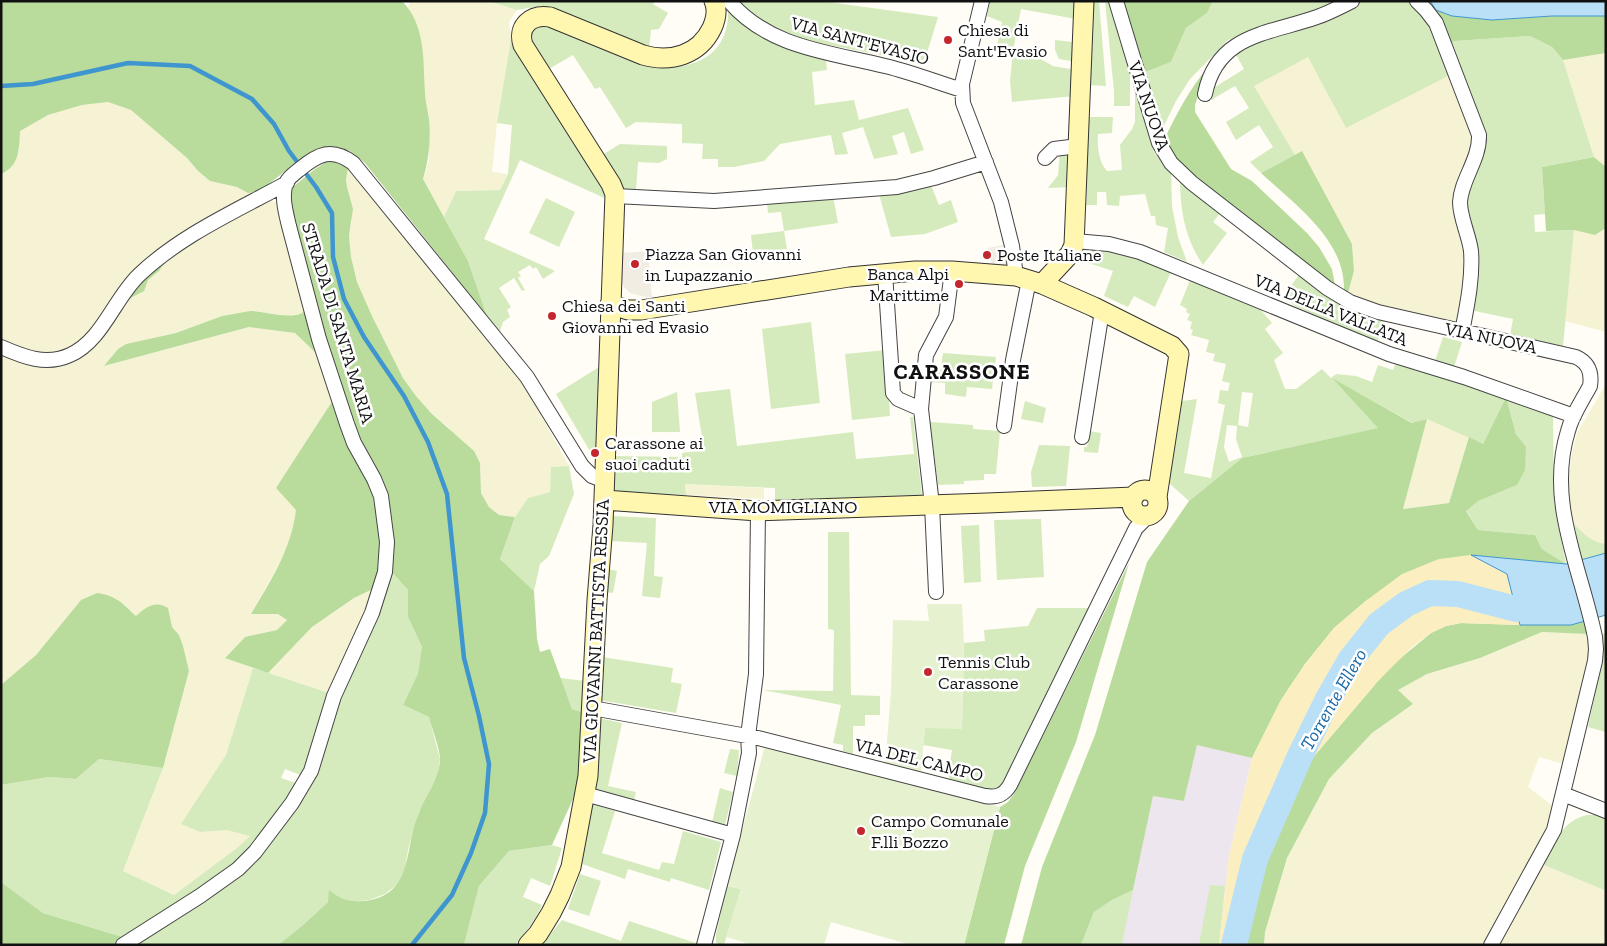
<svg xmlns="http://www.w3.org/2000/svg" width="1607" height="946" font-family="'Zilla Slab',serif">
<rect width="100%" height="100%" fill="#fffdf5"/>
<path fill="#eee6ef" d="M1197 744 1252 758 1229 856 1219 945H1081L1133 889 1153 795 1184 801Z"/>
<path fill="#f6f3d4" d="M410 1H488L517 10 509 22 511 39 497 123 492 172 508 174 500 190 456 191 444 217 423 179 429 161V117L425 95 418 28 408 7Z
M1606 53V167L1594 157 1563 60Z
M1308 56 1452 74 1474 134 1467 262 1459 324 1362 300 1348 293 1354 271 1352 244 1302 152 1295 155 1253 86Z
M108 102 131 110 187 158 198 171 210 181 237 187 248 193 257 192 180 236 88 339 54 357 1 344V174L6 172 19 152V131L48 115 82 105Z
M348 168 502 355 526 388 569 466 551 467 550 492 528 498 515 517 499 515 489 507 481 493 480 463 448 427 431 413 416 396 403 378 372 316 357 282 351 257 349 236 352 221 346 179Z
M269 198 276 203 281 210 305 311 303 313 289 316 250 311 222 316 176 333 126 344 105 366 249 327 295 333 318 355 333 400 310 436 294 527 290 544 251 614H278L288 620 277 630 245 637 225 657 253 668 226 755 182 824 200 832 227 829 250 836 237 848 174 895 123 871 163 768 189 671 179 635 172 627 136 616 125 605 81 600 36 655 1 685V350L58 363 123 302 140 293 150 277 159 271 167 260 189 243Z
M1606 228V332L1565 321 1574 230 1595 235Z
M1606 384V544L1597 543 1585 536 1574 524 1570 509 1568 490 1571 457 1577 433Z
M1427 419 1469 437 1449 503 1403 509Z
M685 484 764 488V499L686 495Z
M375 588 364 617 329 693 268 673 312 627 354 598Z
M1542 632 1588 634 1589 648 1586 671 1563 764 1539 757 1528 787 1553 806 1549 823 1483 945H1264L1265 932 1287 858 1329 779 1372 733 1412 705 1397 690 1427 674 1480 658Z
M1544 865 1604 890 1606 885V945H1499Z"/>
<path fill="#d5ebbd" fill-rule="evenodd" d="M488 1H655L653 4 668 13 659 29 651 30 649 50 564 12 540 6 517 10Z
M738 1H821L938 17 924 63 797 39C774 30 755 19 738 1Z
M990 1H1078L1076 62 1059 59 1055 50V40L1072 42 1076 19 1021 9 1013 51 1032 54 1053 66 1076 70 1075 96 1012 102 1010 81 1013 51 997 46 1002 22 987 16Z
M1090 1H1099L1106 86 1086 85Z
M1105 1H1110L1130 69V106H1114V91Z
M1213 1H1340L1317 12 1248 32 1228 40 1190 79 1176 101 1161 132 1143 73 1171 62 1186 28 1207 13Z
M1363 1H1407C1433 12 1442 50 1452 74L1346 128 1308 57 1254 86 1295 155 1261 173 1250 162 1273 147 1259 125 1236 140 1226 122 1249 108 1235 86 1211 100 1212 89 1244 69 1234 51 1251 42 1323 20Z
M728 9C753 39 789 50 826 60L827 70 812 72 815 105 854 100 859 120 908 108 924 150 911 154 904 132 892 136 898 154 874 159 863 127 842 133 848 154 835 155 831 135 780 144 764 161 734 167H718V159H702L703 144 682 143V124L636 122 626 128 600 87 595 89 573 55 547 70C539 57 516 24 551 26L655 66C695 71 730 54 728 9Z
M1530 36 1552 47 1563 60 1594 157 1542 167 1545 214 1534 215 1535 232 1574 230 1563 346 1510 335 1513 319 1470 310 1464 202 1481 152 1448 44 1455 41Z
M511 39 607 190 609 200 520 160 484 239 555 271 543 279 536 267 533 269 530 265 518 272 521 276 518 278 525 290 522 291 514 278 499 288 511 307 507 310 510 317 503 322 500 331 487 316 468 261 444 217 456 191 500 190 508 174 512 125 497 123Z
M1135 82 1171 171 1172 206 1178 237 1187 262 1164 252 1168 228 1156 225 1155 216H1151L1145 194 1120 196 1119 206 1107 205 1106 192H1097V205H1086L1087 193 1080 192 1085 117H1113L1112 133 1098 134C1097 147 1099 162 1107 171L1122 170 1120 145 1132 129 1135 122Z
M620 144 667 146V159L659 163 638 162 636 190 624 189 602 155Z
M1074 150 1072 187 1048 188 1058 175 1060 151Z
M1180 179 1221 212 1213 222 1227 233 1203 265C1185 239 1180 210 1180 179Z
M931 185 939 205 951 200 958 222 925 234 891 237 879 194Z
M833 196 838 223 784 231 787 249 753 253 751 235 784 231 781 212 768 213 767 203Z
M546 198 575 212 559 247 529 233Z
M1086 246 1125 254 1171 272 1155 307 1134 296 1128 307 1104 296 1113 271 1076 259 1079 251Z
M1299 275 1355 311 1384 321 1377 344 1295 306 1283 296Z
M1190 280 1259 308 1272 323 1265 329 1283 353 1274 360 1285 389H1296L1322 369 1331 378 1336 374 1356 376 1372 382 1378 365 1393 370 1396 362 1506 397 1553 415 1554 497 1557 519 1566 564 1542 549 1535 535 1478 530 1466 510 1477 501 1517 485 1526 448 1516 434 1506 397 1483 444 1427 419 1413 423 1333 379 1379 428 1242 458 1189 501 1169 483 1182 401 1197 399 1184 473 1211 478 1225 405 1218 403 1220 390 1228 391 1230 383 1222 381 1226 364 1213 361 1215 354 1206 352 1209 340 1191 335 1193 330 1190 329 1192 322 1187 320 1190 314 1186 312 1187 309 1180 305ZM1242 392 1253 393 1248 427 1238 425ZM1227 425 1237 426 1236 439 1242 457 1229 462 1224 447Z
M811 322 820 403 771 409 762 329Z
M1443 337 1462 342 1454 367 1435 361Z
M886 350 890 416 852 420 845 354Z
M943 353 996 357 992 389 967 387 966 397 945 394V383L927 382 928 372 940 373Z
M599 367 597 463 556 394Z
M730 389 737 446 853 432 856 459 914 454 910 417H913L922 495 775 500V488L685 484 686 495 612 491 613 456 682 457V453L704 450 695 393Z
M677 392 680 432H652V402Z
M1025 401 1046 408 1043 423 1021 419Z
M930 422 973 425V429L1000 431 996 474H984V480L964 481V484L938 485Z
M1089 431 1101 433 1098 453 1084 452V447H1087Z
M1039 445 1070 446 1066 486 1032 487 1031 472Z
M569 466 574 494 549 556 540 564 534 591 500 559 515 517 528 498 550 492 551 467Z
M612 516 656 518 654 576 663 577 660 598 642 596 647 543 610 541Z
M1041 519 1044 577 997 580 994 520Z
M1574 524C1584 534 1591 542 1606 544V553L1581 560Z
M979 525 981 582 964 583 961 526Z
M828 532H849L851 695 880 696V715H865V726H853V754L843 751V745L833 743 841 705 763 690 833 691 834 630 828 629Z
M608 569 617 571 613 593 606 592Z
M390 570 408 590V617L422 647 419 674 403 705 429 717 440 759 438 776 418 814 408 850 405 869 399 883 385 894 369 900 352 902 340 899 328 902 303 925 278 945H134L174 922 231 881 250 864 328 731 347 680 372 631 382 602Z
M1037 608H1092L1003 784 998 789 993 791 950 779 948 774 952 750 923 745 925 728H962L964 643 985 641 984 630 1028 626Z
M1606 633V732L1588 727 1602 663 1601 634Z
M602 657 673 668 671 682 682 684 676 713 599 700Z
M253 668 329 693 303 776 285 769 281 778 299 784 269 827 231 868 126 938 43 913 1 882V785L49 777 76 779 99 759 163 768 123 871 174 895 237 848 250 836 227 830 200 832 181 824 226 755Z
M560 678 586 681 585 713 572 709Z
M598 718 622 723 608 786 636 792 634 801 594 789Z
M730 749 739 750 737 776 724 773Z
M720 788 733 792 725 825 712 822Z
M592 804 615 811 602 853 659 870 662 862 674 864 683 831 721 842 709 890 671 878 670 882 628 869 625 879 582 864Z
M1587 815H1600L1606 818V885L1604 890 1544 865C1555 843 1561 821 1587 815Z
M552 845 562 848 550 886 531 878 523 897 542 905C535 920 526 932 515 945H464L479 886 509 851Z
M580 874 601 881 589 916 568 909Z
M1210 885 1225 886 1219 945H1199Z
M727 886 741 889 724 945H719L716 942V934Z
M1133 890 1122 945H1081L1094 912 1112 900Z
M562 920 621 941 629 921 696 943 695 945H541Z"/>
<path fill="#b9dc9c" d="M1 1H402C426 25 423 61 425 92 425 101 428 110 429 119 431 140 429 159 423 179L468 261 487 316 365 163 350 151 338 147H325L310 152 266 186 257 192 248 193 237 187 210 181 198 171 187 158 131 110 108 102 82 105 48 115 20 131C19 148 20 166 1 174Z
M1122 1H1213L1207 13 1186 28 1171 62 1143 73Z
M1424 1H1430L1436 10 1452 16 1492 20 1552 16H1606V53L1563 60 1552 47 1530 36 1455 41 1448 44Z
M1208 67 1195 105V112L1231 169 1252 181 1307 233 1319 247 1332 269 1335 285 1210 191 1181 165 1174 156 1164 140C1177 113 1189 90 1208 67Z
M1302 151 1352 244 1354 271 1348 293 1344 290C1345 239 1295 205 1261 173Z
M1594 157 1606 167V228L1595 235 1574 230 1546 231 1542 167Z
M336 161 348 168 346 179 347 187 353 209 349 236 351 257 357 282 372 316 403 378 416 396 431 413 474 451 480 463 481 493 489 507 499 515 515 517 500 559 534 591 537 639 540 652 550 649 572 709 585 713 578 788 552 845 509 851 479 886 464 945H278L303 925 328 902 329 890C341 900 349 902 364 901 414 896 404 849 418 815 425 796 438 782 440 762 441 750 432 730 429 717L403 705 418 674 422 647 408 617V590L390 570 393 536 388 499 377 471 354 426 323 334 289 207 291 190 294 186 315 169 326 162Z
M167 260 159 271 148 280 144 291 123 302 136 285Z
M250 311C265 311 294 321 305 311L318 355 295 333 249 327 104 366 118 349 126 344 176 333 222 316Z
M1332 378 1412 423 1427 419 1403 509 1449 503 1469 437 1483 444 1506 397 1516 434 1526 447 1525 470 1517 485 1478 501 1466 511 1478 530 1535 535 1542 549 1566 564 1471 555 1367 600 1334 628 1305 664 1281 700 1252 758 1197 745 1184 801 1153 796 1133 890 1112 900 1094 912 1081 945H1021L1042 867 1095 735 1147 562 1189 501 1242 458 1378 428Z
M333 400 375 497 381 539 378 572 375 588 354 598 312 627 268 673 225 658 245 637 277 630 287 620 278 614H251C271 580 291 550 296 510L276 488Z
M1129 563 1076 742 1025 866 1004 945H964L1000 807 1008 802 1014 794Z
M97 593C117 596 122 603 136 616 146 607 155 600 168 608L172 627 179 635 183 646 189 671 163 768 99 759 76 779 49 777 1 785V685L36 655 81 600Z
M1584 621 1588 634 1542 632 1480 658 1427 674 1398 690 1413 704 1372 733 1329 779 1287 858 1265 932 1264 945H1241L1262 860 1310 761 1378 681 1397 661 1431 633 1446 626 1461 623 1520 625H1571Z
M1 882 43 913 126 938 112 945H1Z"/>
<path fill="#fbeec1" d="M1471 555 1507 574 1520 625 1461 623 1446 626 1431 633 1412 647 1378 681 1310 761 1262 860 1241 945H1219L1229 856 1252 758 1281 700 1305 664 1334 628 1367 600 1402 574 1439 559Z"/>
<path fill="#e6f2cf" d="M927 604H962L964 643 962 729 925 728 921 773 885 766 891 691 893 620 929 621Z
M765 746 1000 807 964 945H911L831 922 824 945H753L726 937 741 889 727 886Z"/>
<path fill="#f1ede2" d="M1003 245 1008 267 992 266 988 248Z
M648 251 652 297H645L630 293 623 286 621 276V253Z"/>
<path fill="#b9e0f7" stroke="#3f96cf" d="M1430 1H1606V16H1552L1492 20 1452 16 1436 10Z
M1606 553V615L1571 625H1520L1507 574 1471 555 1566 564Z"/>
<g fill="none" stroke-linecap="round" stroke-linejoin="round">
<path stroke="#3f96cf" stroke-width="4.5" d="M1 86 33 84 128 63 190 66 252 99 274 124 289 151 316 187 332 213 333 257 344 299 364 337 404 396 428 442 447 494 464 658 479 716 489 764 485 813 471 853 452 895 412 945"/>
<path stroke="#b9e0f7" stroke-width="26" d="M1234 945 1255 859 1300 756 1328 699 1351 659 1379 624 1406 604 1430 593 1458 594 1516 609 1606 595"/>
<g stroke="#444" stroke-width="16">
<path id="street" d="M729 1C769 48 829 52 885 66 911 72 936 82 962 90
M982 1 962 84 963 103 1001 202 1012 246 1016 276
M1116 1 1159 143 1171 163 1192 183 1327 288 1350 302 1378 312 1576 357C1589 363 1592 373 1590 386 1582 401 1572 415 1568 431 1546 502 1581 568 1595 637L1596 649 1595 661 1554 830 1491 945
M1417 1 1426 10 1436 23 1479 135C1480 159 1461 180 1460 202 1460 218 1469 235 1471 251 1473 278 1467 306 1462 332
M1205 94C1217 34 1269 34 1317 17 1329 13 1340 7 1352 1
M1045 158 1054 149 1078 146
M615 196 714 201 897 187 934 178 986 162
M1075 241 1109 244 1140 252 1389 354 1464 377 1574 416
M885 273 893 393 898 399 921 409
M1 347C24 357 46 366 70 355 102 341 114 299 139 275 181 235 236 211 287 183
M1004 426 1013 360 1029 280
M1082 437 1102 311
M936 592 932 505 921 409 926 355 946 317 952 271
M592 708 758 738 985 796C997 798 1004 795 1010 785L1136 528 1148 516
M585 794 733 835
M1563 794 1606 811
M123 945 200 896 238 869 255 852 292 803 311 771 334 696 372 613 385 572 387 542 381 496 374 479 354 443 347 424 319 339 289 226C286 213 281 196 286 183 289 177 295 173 300 169 318 154 332 147 353 163L527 377 582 466 592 476 605 481
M704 945 733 835 749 753 748 736 756 674 758 511"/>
</g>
<g stroke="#333" stroke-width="21">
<path id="secondary" d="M1042 284 1070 254 1074 245 1084 1
M610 304 628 310H641L849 277 915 271H952L1016 276 1042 284 1094 307 1172 346 1179 354 1157 497
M1132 503a13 13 0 1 1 26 0a13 13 0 1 1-26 0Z
M604 500 758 511 987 503 1134 497
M528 945 538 934 551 913 560 895 571 867 588 776 597 600 603 525 615 194 611 184 523 45C517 26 531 14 550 17L643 55C671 63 699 55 712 28 716 19 718 10 714 1"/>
</g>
<use href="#street" stroke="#fff" stroke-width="14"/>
<use href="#secondary" stroke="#fff6b0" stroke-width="19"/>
</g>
<g fill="#c4262e" stroke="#fff" stroke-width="2">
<circle cx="948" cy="40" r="5"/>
<circle cx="987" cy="255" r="5"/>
<circle cx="635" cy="264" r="5"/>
<circle cx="959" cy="284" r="5"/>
<circle cx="552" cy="316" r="5"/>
<circle cx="595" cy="453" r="5"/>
<circle cx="928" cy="672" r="5"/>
<circle cx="861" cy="831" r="5"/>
</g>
<g text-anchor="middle" stroke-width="5" stroke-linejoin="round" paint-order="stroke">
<g font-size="18" fill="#111" stroke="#fff" text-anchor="start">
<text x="958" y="36">Chiesa di<tspan x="958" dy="21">Sant'Evasio</tspan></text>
<text x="645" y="260">Piazza San Giovanni<tspan x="645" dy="21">in Lupazzanio</tspan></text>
<text x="997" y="261">Poste Italiane</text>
<text x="949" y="280" text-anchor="end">Banca Alpi<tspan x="949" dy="21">Marittime</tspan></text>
<text x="562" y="312">Chiesa dei Santi<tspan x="562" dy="21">Giovanni ed Evasio</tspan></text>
<text x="605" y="449">Carassone ai<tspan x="605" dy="21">suoi caduti</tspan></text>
<text x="938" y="668">Tennis Club<tspan x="938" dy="21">Carassone</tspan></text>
<text x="871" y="827">Campo Comunale<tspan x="871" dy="21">F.lli Bozzo</tspan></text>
</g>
<g font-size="18" fill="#111" stroke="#fff">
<text transform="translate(860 41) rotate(15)" y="6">VIA SANT'EVASIO</text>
<text transform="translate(1149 106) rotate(71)" y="6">VIA NUOVA</text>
<text transform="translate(1331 310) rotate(22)" y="6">VIA DELLA VALLATA</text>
<text transform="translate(338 323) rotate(73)" y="6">STRADA DI SANTA MARIA</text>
<text transform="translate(1491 338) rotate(12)" y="6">VIA NUOVA</text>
<text x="783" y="513">VIA MOMIGLIANO</text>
<text transform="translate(596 631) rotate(-87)" y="6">VIA GIOVANNI BATTISTA RESSIA</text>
<text transform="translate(919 760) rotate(14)" y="6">VIA DEL CAMPO</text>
</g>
<g font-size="19" font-style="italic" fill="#1768a6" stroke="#fff">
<text transform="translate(1333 699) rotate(-60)" y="7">Torrente Ellero</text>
</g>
<g font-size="22" font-weight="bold" letter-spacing="1" fill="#111" stroke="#fff">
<text x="962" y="379">CARASSONE</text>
</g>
</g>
<rect width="1607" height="946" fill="none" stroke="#111111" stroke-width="5"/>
</svg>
